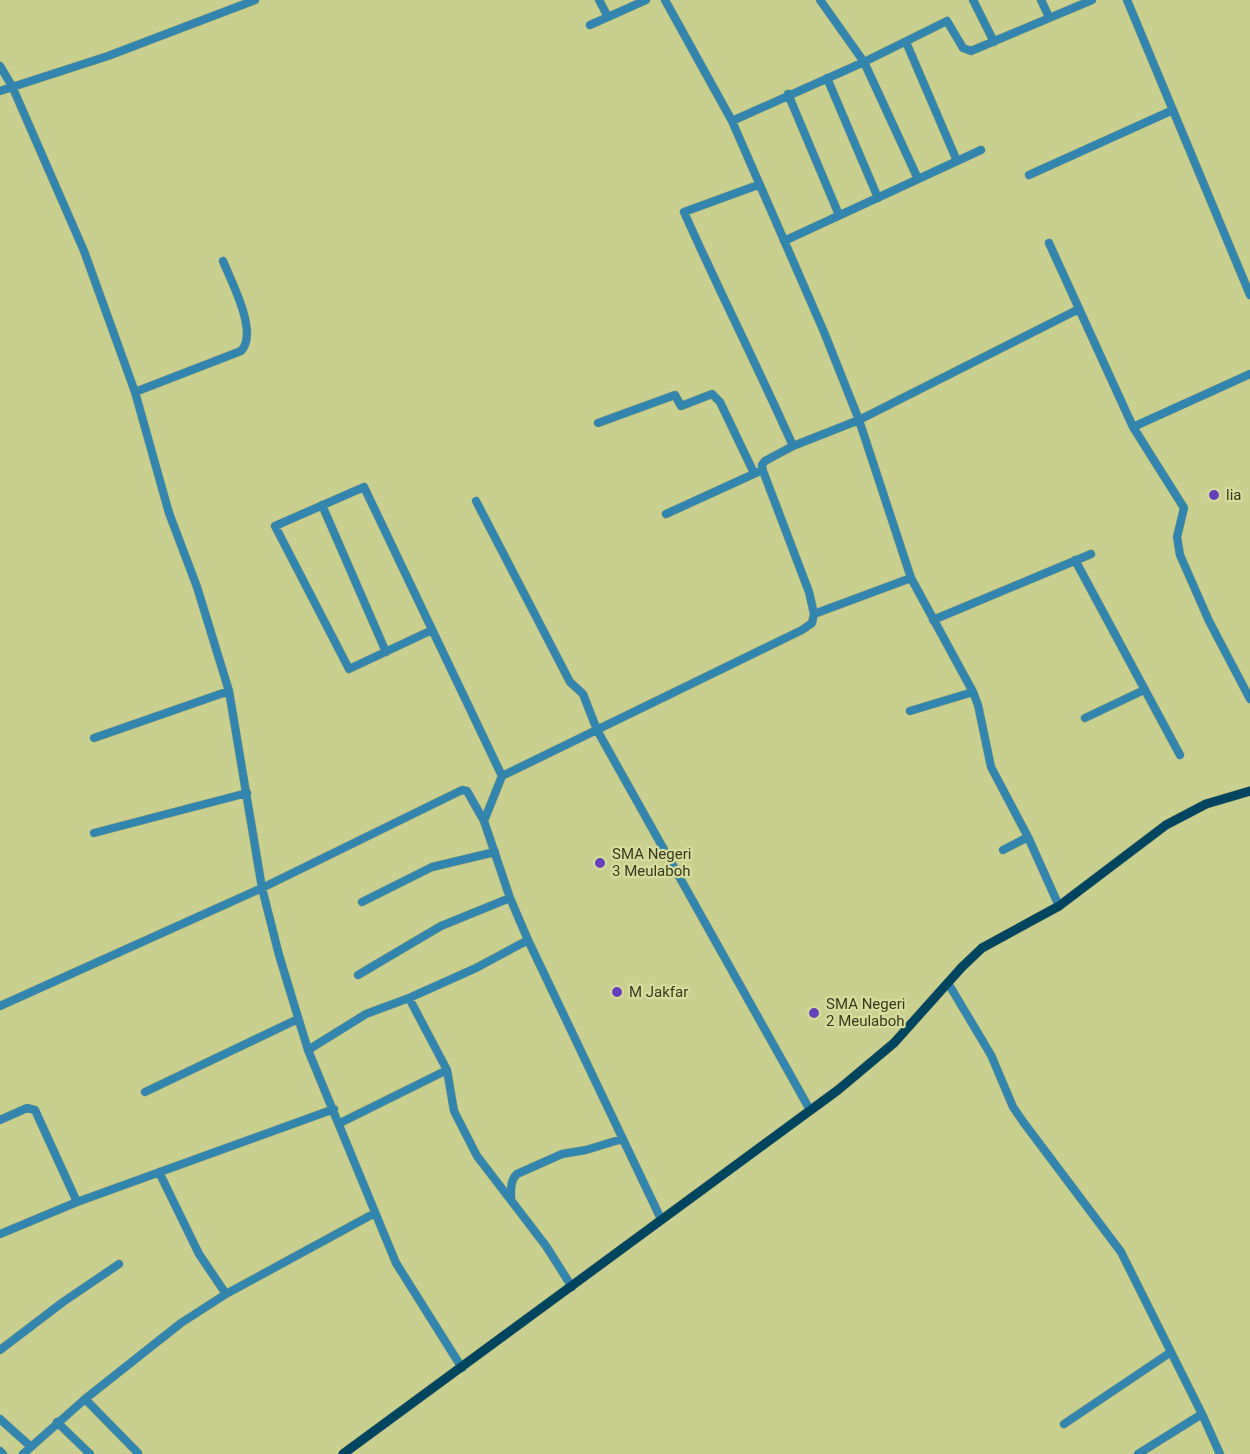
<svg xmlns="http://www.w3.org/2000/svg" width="1250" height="1454" font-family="Roboto,sans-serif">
<rect width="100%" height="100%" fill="#c9d08f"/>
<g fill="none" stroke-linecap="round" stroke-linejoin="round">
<g stroke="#a9af77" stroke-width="9">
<path id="minor" d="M599 0 608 17
M665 0 732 121 824 332 859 420 911 578 973 692 978 705 991 767 1028 837 1059 906
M820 0 864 62 918 179
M973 0 994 42
M1041 0 1049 17
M1127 0 1250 295
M590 25 646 0
M906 42 957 161
M0 66 12 86 84 251 135 392 169 513 197 587 229 691 262 888 279 955 308 1050 396 1263 462 1368
M827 78 878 198
M0 91 108 56 255 0
M788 94 839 215
M732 121 864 62 947 21 963 48 971 51 1092 0
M1029 175 1173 110
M758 185 684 212C719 291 758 367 793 446
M784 241 981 150
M1049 243 1133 427 1184 508 1177 537 1180 555 1209 621 1250 699
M135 392 241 351C259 333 231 281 223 261
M598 423 675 395 681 406 712 394 720 402 754 473
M1133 427 1250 374
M476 501 570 682 583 694 597 730 810 1110
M322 505 386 652
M666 514 758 472
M1075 560 1180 755
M814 614 809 592 763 471 762 465 765 461 793 446 859 420 1079 309
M933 620 1091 554
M432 630 349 669 275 526 364 487 502 776 484 821 510 898 528 940 661 1219
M910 711 973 692
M1085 718 1144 690
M94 738 229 691
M502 776 802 630 812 623 814 614 911 578
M94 833 247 793
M1003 850 1028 837
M362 902 432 867 495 852
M358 975 441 926 510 898
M948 983 991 1055 1013 1107 1024 1123 1121 1252 1202 1414 1220 1454
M409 998 447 1070 454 1111 477 1156 546 1246 572 1287
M0 1006 262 888 462 790 467 791 484 821
M308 1050 366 1014 409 998 476 968 528 940
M145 1092 298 1019
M0 1120 27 1108 35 1110 77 1202
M340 1123 447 1070
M159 1172 199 1254 226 1294
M511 1199C511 1191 510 1180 517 1174L562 1154 586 1150 622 1139
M0 1234 77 1202 334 1109
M0 1350 63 1302 119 1264
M85 1399 138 1453
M0 1419 30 1446
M57 1422 90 1454
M1064 1424 1171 1352
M0 1451 3 1454
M23 1454 85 1399 181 1323 226 1294 375 1213
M1138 1454 1202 1414"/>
</g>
<g stroke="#a9af77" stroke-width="10">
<path id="major" d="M343 1454 838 1090 894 1043 962 967 982 948 1059 906 1166 825 1206 804 1250 791"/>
</g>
<use href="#minor" stroke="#3286ae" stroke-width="8"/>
<use href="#major" stroke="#004560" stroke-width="9"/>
</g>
<g fill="#6640b9" stroke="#d6dd9c" stroke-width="2">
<circle cx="1214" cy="495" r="6"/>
<circle cx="600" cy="863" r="6"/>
<circle cx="617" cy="992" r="6"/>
<circle cx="814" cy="1013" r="6"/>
</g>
<g text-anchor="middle" stroke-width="4.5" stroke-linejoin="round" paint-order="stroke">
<g font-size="15" fill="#383a20" stroke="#d6dd9c" text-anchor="start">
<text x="1226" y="500">lia</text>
<text x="612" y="859">SMA Negeri<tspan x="612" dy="17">3 Meulaboh</tspan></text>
<text x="629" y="997">M Jakfar</text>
<text x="826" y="1009">SMA Negeri<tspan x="826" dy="17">2 Meulaboh</tspan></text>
</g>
</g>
</svg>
